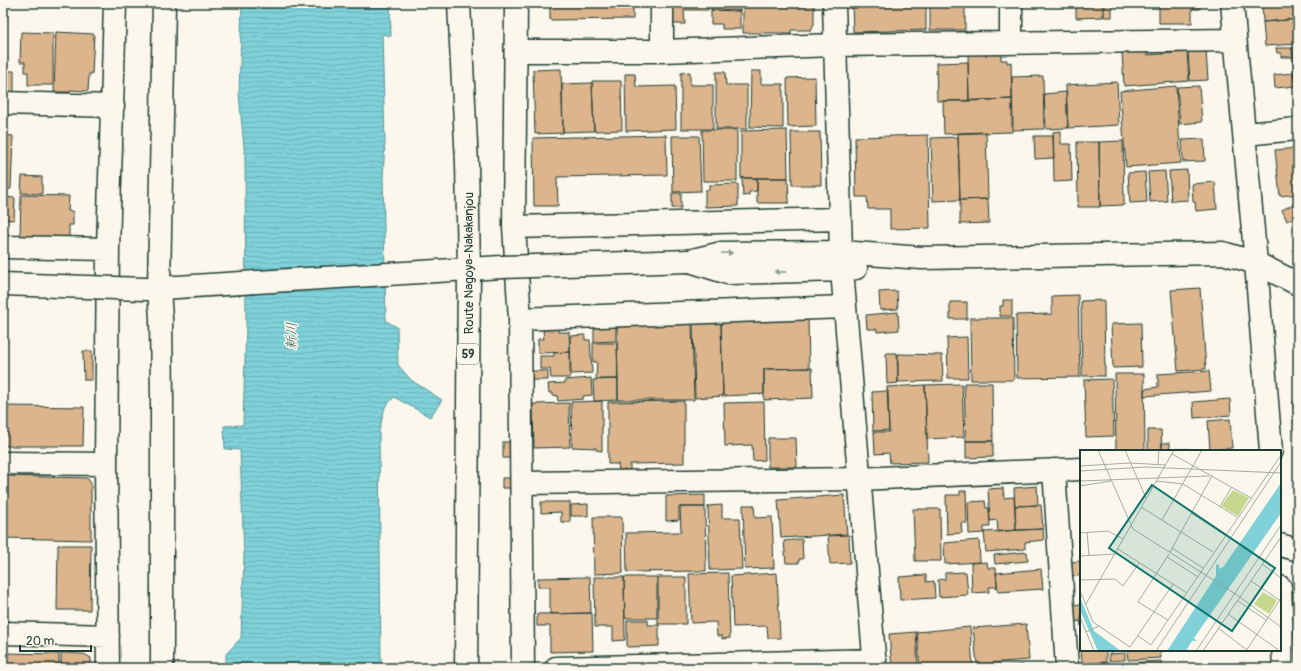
<svg xmlns="http://www.w3.org/2000/svg" width="1301" height="671" font-family="Pangolin,'Klee One',sans-serif">
<defs>
<pattern id="water-rules" width="6" height="5" patternUnits="userSpaceOnUse"><rect width="6" height="5" fill="#80d1d8"/><path d="M0 2.5h6" fill="none" stroke="#6eb4ba"/></pattern>
</defs>
<rect width="100%" height="100%" fill="#fbf7ec"/>
<filter id="ink" filterUnits="userSpaceOnUse"><feTurbulence type="fractalNoise" baseFrequency=".025" numOctaves="2"/><feDisplacementMap in="SourceGraphic" scale="8" xChannelSelector="R" yChannelSelector="G"/><feConvolveMatrix kernelMatrix="1 2 1 2 8 2 1 2 1" color-interpolation-filters="sRGB"/></filter>
<g filter="url(#ink)">
<path fill="url(#water-rules)" stroke="#599696" d="M242 3H390L391 36 382 34 385 142 383 177 386 321 397 327 398 365 411 380 442 400 430 417 394 397 385 407 379 431 381 668H226V654L241 638 244 556 240 450 225 449 224 426 243 425 246 324 245 158 239 94Z"/>
<path fill="#ddb58d" stroke="#1f3d34" d="M550 3H633V19L550 20Z
M672 3H708V10H684L685 24H672Z
M711 3H740V11L711 10Z
M743 3H814V24L811 30H791V33H743Z
M852 3H926V30L853 32Z
M930 3H965V30H930Z
M1076 3H1103V17L1076 18Z
M1104 3H1112V17H1104Z
M1159 3H1200V9H1192V23H1159Z
M1287 3H1298V19L1263 22 1262 5Z
M711 10 740 11V29H722V24H711Z
M1298 19V44L1265 46 1263 22Z
M21 32 53 33V85H28V72H25V62H20Z
M56 32 94 34 92 74H89L88 91 70 90V92H54Z
M1298 47V71H1294L1292 48Z
M1276 48H1292L1293 57H1281V53H1277Z
M1146 50 1147 55 1187 52 1189 81 1124 86 1122 52Z
M1206 50 1208 80 1190 81 1188 51Z
M1001 53V60H1007V63L1011 62 1012 99 969 101 968 54Z
M968 62 969 101H937L936 63Z
M561 69 563 133 535 134 533 70Z
M3 71H14V94H3Z
M751 71H761V84H783V128L750 127Z
M1293 71H1298L1297 113 1295 86Z
M690 72V85H713V129H681V73Z
M716 72H725L726 85H747V129H716Z
M1293 73 1295 86 1275 88 1274 75Z
M625 74H635L636 87 675 86 676 129 626 131Z
M1043 76 1044 129 1013 130 1012 77Z
M815 77 816 126 788 127 787 78Z
M592 81H621L622 130 594 131Z
M1117 82 1119 125 1068 128 1066 85Z
M592 83 594 131 563 132 562 84Z
M1176 86 1181 163 1126 167 1120 91Z
M1199 86 1202 122 1180 124 1177 87Z
M1066 92 1068 128 1046 129 1044 94Z
M1012 99V132L944 134 943 101Z
M702 130H737V181H703Z
M787 130 788 178H741V131Z
M1061 131V144H1071L1072 181 1054 182 1053 132Z
M791 132H820L821 185H792Z
M986 132 988 199 960 200 958 133Z
M3 135 13 136 11 189H3Z
M666 135 667 175 557 177 558 206H534L533 138Z
M928 135 930 228 890 229V209H868L867 197H856L855 137Z
M672 136H699L701 191 673 192Z
M1034 136H1053L1054 158 1035 159Z
M958 137 960 200 933 201 931 138Z
M1204 139 1205 161 1183 162 1182 140Z
M1123 141 1124 205 1100 206 1099 142Z
M1077 142H1099L1100 207H1078Z
M1298 148V194L1280 196 1275 150Z
M1187 170 1188 200 1171 201 1169 171Z
M1165 171 1167 201 1150 202 1148 172Z
M1145 172 1147 202 1130 203 1128 173Z
M22 176 42 177V194L21 193Z
M742 178H757V191L749 192V195L743 196Z
M757 178H788L789 203H757Z
M1215 182 1217 209 1196 211 1195 202H1193L1192 184Z
M738 184V206L705 207V190H709V185Z
M672 193H681V208H672Z
M21 195 69 196 68 211H73V225H69V241L20 240Z
M3 197 15 198 14 220 3 219Z
M988 199 989 223 960 224V200Z
M1298 202V215L1287 221 1282 210Z
M1200 288 1206 369 1178 371 1171 290Z
M897 291 898 309 880 310 879 292Z
M1078 295 1080 377 1017 378 1016 315 1052 314V296Z
M1003 300H1012V316H1000V306H1003Z
M1104 300 1105 376H1082L1081 301Z
M950 302H967V319H950Z
M898 312 899 330 877 332V329H867L866 315Z
M970 318H1013L1014 380H971Z
M808 320 809 368 764 369V394L723 396 721 322Z
M721 322 723 396 695 398 693 323Z
M692 323 694 400H618L617 325Z
M1141 323 1142 367 1113 368 1111 324Z
M616 325V341L594 342V326Z
M558 329V332H569L570 352 538 353V339H544L543 330Z
M585 335V340H590L592 373 571 374 570 336Z
M967 337 968 378H948L947 338Z
M593 343H617L618 379H596L597 362H593Z
M83 351H92V380H84Z
M570 352V378H551L550 369H540V356H554V353Z
M886 353H897L898 383 887 384Z
M898 354 942 355 943 381 898 382Z
M812 368 813 398 764 400V369Z
M531 371H548V380H531Z
M1209 371 1211 391 1144 396V389L1158 387V374Z
M1115 374H1144L1145 451H1116Z
M591 378 592 395 583 396V399L558 401 557 395 553 396V393H549L548 384 565 383V380Z
M618 379V400L594 401 593 380Z
M1112 379 1114 436 1086 437 1084 380Z
M964 383H992L993 441H966Z
M962 384 964 437 927 439 925 385Z
M925 385 928 462 890 463 889 453 875 454 874 432H889L887 387Z
M888 391 889 430 873 431 872 392Z
M1298 395V453L1297 452 1293 403Z
M1230 399 1231 415 1194 418 1193 402Z
M602 401V451L596 450V448L572 447 571 402Z
M684 401V463L630 464V470H619L618 464H608V402Z
M764 402 765 460 753 461 752 445 725 446 724 403Z
M569 403 570 447 534 448 533 404Z
M3 406 84 407 83 446H3Z
M1230 419 1232 448 1210 450 1208 421Z
M1148 430H1161L1162 451H1148Z
M768 438H796L797 467H768Z
M966 441H993V457L966 458Z
M503 442H512L511 458H503Z
M1162 443H1170V449H1190V451H1162Z
M3 476 87 478 91 483V540L3 538Z
M502 478H511V488H502Z
M1037 486 1038 505 1015 506 1014 488Z
M1003 488 1004 498 1014 497 1016 530 998 532 997 520 990 521 988 489Z
M960 491H966L967 523H961L962 533 947 534 946 495H960Z
M705 495V507H679V520L666 521V496Z
M844 495 847 534 781 538 778 500Z
M985 501 986 508H989L990 527H984V533L969 534 968 502Z
M541 502H570V522H561V512L541 513Z
M588 504V516H571V505Z
M722 505V518H740L742 569 710 570 708 506Z
M743 505H754L755 518 772 517 774 568 745 569Z
M1041 505 1043 529 1016 530 1015 506Z
M680 507H705L706 571 627 572 626 533 681 532Z
M913 509H940L941 561H915Z
M593 517H622L623 573 594 574Z
M1043 529 1044 540 1025 542V549L986 552 984 532Z
M849 535 850 563 830 564 828 536Z
M802 539 803 559H799V563H786L784 541Z
M979 540 980 562 945 564 944 543Z
M58 545H91L90 610H57Z
M1027 552 1028 561 995 564 994 555Z
M1081 561V575L1071 576 1070 562Z
M987 562 988 568H996L997 587H989V592L972 593 971 563Z
M1041 569 1043 589 998 592 996 573Z
M966 572 968 595 939 597 938 580 945 579V573Z
M728 573 730 638 722 639V636H717L716 622 691 623 689 574Z
M777 573 780 638H768L767 626 733 627 731 576Z
M926 575V582L934 581 935 598 900 600 899 577Z
M590 577 591 613 550 614V587H538V578Z
M594 577H624L625 640 613 641V627H595Z
M624 577H657V618H625Z
M658 577H686V624H658Z
M1081 604V626L1080 621 1075 622 1074 605Z
M592 613 593 651 550 652V626H537V614Z
M627 620H648V625H659V646L627 647Z
M1026 624 1029 660 977 664 973 628Z
M970 627 973 668H920L917 632Z
M916 632 918 668H892L889 634Z
M1081 646V650H1106V662L1082 664Z
M1127 650H1160L1161 658 1128 660Z
M3 653 59 654V668H3Z
M61 653 84 654 91 658V668H61Z
M1125 653V660L1109 661V654Z
M1161 661 1162 668H1105V664Z
M1023 665 1024 668H979Z"/>
<g fill="none" stroke-linecap="round" stroke-linejoin="round">
<g stroke="#1f3d34" stroke-width="25">
<path id="minor" d="M516 3 514 227 520 319 523 668
M662 3V51
M834 3 841 252
M1232 3 1256 263 1271 451
M1011 43V3
M516 51H662L835 45 1235 40
M3 103 113 106
M1244 134 1298 129
M514 227 839 219
M3 247 108 249
M689 261 722 253 841 252 922 258 1223 253 1256 263 1298 284
M690 261 728 273 842 270 856 268
M842 270 875 668
M145 289 502 267
M520 319 845 307
M3 463 106 464
M1054 470 1067 668
M522 483 859 479 1081 469
M1280 545 1298 550
M1280 587 1284 668
M3 633 108 636
M108 668 106 464 108 249 115 3
M162 668V399L161 318 159 289 164 3
M556 668 875 660"/>
</g>
<g stroke="#1f3d34" stroke-width="25">
<path id="major" d="M459 3 467 164 469 270 466 668"/>
</g>
<use href="#minor" stroke="#fbf7ec" stroke-width="22"/>
<use href="#major" stroke="#fbf7ec" stroke-width="22"/>
<g stroke="#1f3d34" stroke-width="25" stroke-linecap="butt">
<path id="minor-bridge" d="M502 267 689 261
M3 284 143 289"/>
</g>
<use href="#minor-bridge" stroke="#fbf7ec" stroke-width="22"/>
</g>
<defs><path id="oneway-solid" d="M-6-.8H1V-3.2L6.5 0L1 3.2V.8H-6Z"/></defs>
<g fill="#8d9a90">
<use href="#oneway-solid" transform="translate(727 253) rotate(-2)"/>
<use href="#oneway-solid" transform="translate(780 272) rotate(179)"/>
</g>
</g>
<g text-anchor="middle" stroke-width="3" stroke-linejoin="round" paint-order="stroke">
<rect fill="#fbf7ec" stroke="#61756b" stroke-width="1" x="457" y="344" width="22" height="20" rx="3"/>
<g font-size="12" font-weight="bold" fill="#1f3d34">
<text x="468" y="358">59</text>
</g>
<g font-size="13" fill="#1f3d34" stroke="#fbf7ec">
<text transform="translate(468 263) rotate(-90)" y="5">Route Nagoya-Nakakanjou</text>
</g>
<g font-size="14" font-style="italic" fill="#325b55" stroke="#fbf7ec">
<text transform="translate(291 336) rotate(-90)" y="5">新川</text>
</g>
</g>
<g transform="translate(1080 450)">
<rect width="201" height="201" fill="#fbf7ec"/>
<path d="M153 40 169 48 158 66 141 56ZM183 142 197 150 189 164 174 154Z" fill="#c6d88d"/>
<path d="M201 33V63L114 188 117 191H112L106 201H87L136 126V115L138 114 140 119 144 116ZM0 147 14 181 41 201H18L0 160Z" fill="#80d1d8"/>
<path fill="none" stroke="#a3ada2" stroke-width="1" d="M18 0 53 79 157 145 201 177M45 0 66 48M92 4 171 48M78 14 79 0M0 16 50 13 86 15M0 21 66 17 201 23M0 31 129 26M76 31 103 34 157 67M0 36 31 31M140 56 152 37M61 57 133 102M111 63 145 85M82 70 122 0M7 82 9 105M0 83 28 81 43 89M92 98 123 118M38 99 107 143M90 102 132 26M0 106 35 104M87 107 118 127M182 114 201 128M0 130 35 129 43 136 59 113M171 131 201 151M0 141 13 172 50 197 93 134M158 151 186 170M6 154 94 0M148 164 200 201M0 167 14 201M88 170 58 152 89 104M138 178 167 200M6 182 19 176M58 186 71 195 201 5M76 201 201 12M116 201 201 75M123 201 201 87M166 201 201 148"/>
<path fill="#0f766e" fill-opacity="0.15" stroke="#0f766e" stroke-width="2" d="M72 35 195 118 152 181 29 98Z"/>
<rect width="201" height="201" fill="none" stroke="#1f3d34" stroke-width="2"/>
</g>
<rect width="1301" height="671" fill="none" stroke="#fbf7ec" stroke-width="16"/>
<rect x="8" y="8" width="1285" height="655" fill="none" stroke="#1f3d34" stroke-width="1.5" filter="url(#ink)"/>
<path d="M20 645v6h71v-6" fill="none" stroke="#1f3d34" stroke-width="2"/>
<text x="26" y="645" font-size="12" fill="#1f3d34" stroke="#fbf7ec" stroke-width="3" paint-order="stroke">20 m</text>
</svg>
